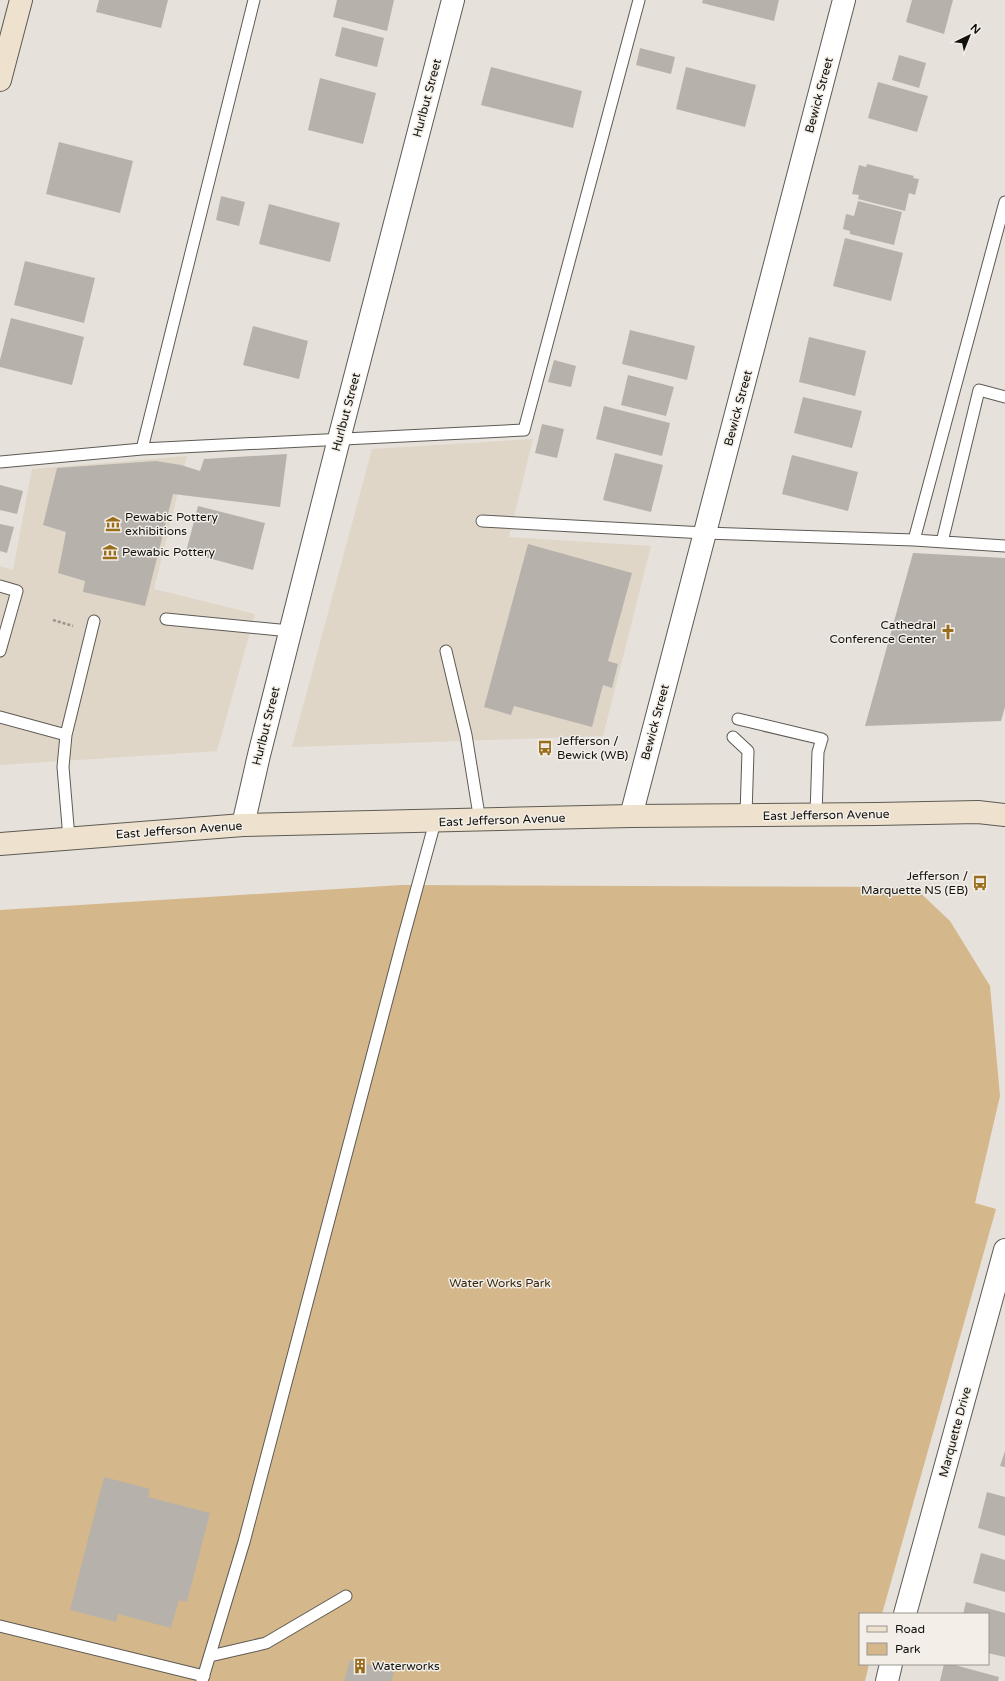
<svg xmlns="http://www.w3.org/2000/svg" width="1005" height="1681" font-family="'Varela Round',sans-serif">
<rect width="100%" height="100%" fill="#e6e1da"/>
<path fill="#dfd6c8" d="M533 439 509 537 651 546 603 736 292 747 372 449Z
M187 456 154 589 255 614 217 751 0 765V566L13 570 32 469Z"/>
<path fill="#d4b78a" d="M401 885 914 887 950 921 990 986 1000 1096 975 1203 996 1209 882 1614H860V1664H869L865 1681H0V910Z"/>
<path fill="#b6b2ab" d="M99 0H168L161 28 96 12Z
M337 0H394L387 31 333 17Z
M703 0H779L774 21 702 3Z
M912 0H953L944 34 906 22Z
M342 27 384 38 377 67 335 56Z
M640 48 675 57 671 74 636 65Z
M899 55 926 63 919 88 892 80Z
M491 67 582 91 573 128 481 105Z
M686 67 756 85 745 127 676 109Z
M320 78 376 93 363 144 308 130Z
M878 82 928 96 917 132 868 118Z
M59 142 133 161 120 213 46 194Z
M867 164 914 176 913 178 919 179 915 195 909 193 905 211 858 199 859 195 852 194 859 165 866 167Z
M221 196 245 202 239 226 216 220Z
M858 201 902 212 894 245 850 234V231L843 229 846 214 854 216Z
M269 204 340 223 330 262 259 244Z
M845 238 903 253 891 301 833 286Z
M25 261 95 278 84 323 14 305Z
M11 318 84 337 72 385 0 367V360Z
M253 326 308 341 299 379 243 365Z
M630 330 695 346 687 380 622 364Z
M809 337 866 351 855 396 799 382Z
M554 360 576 366 571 387 548 382Z
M628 375 674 387 666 416 621 405Z
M803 397 862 411 852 448 794 433Z
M604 406 670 423 662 456 596 439Z
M542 424 564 429 557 458 535 453Z
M615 453 663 465 651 512 603 500Z
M287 454 280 507 173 494 145 606 83 592 85 581 58 573 66 532 43 525 57 468 156 461 181 465 200 471 204 459Z
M792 455 858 472 848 511 782 494Z
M0 485 23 491 17 514 0 510Z
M198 506 265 523 253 570 186 552Z
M0 524 14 527 7 553 0 551Z
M528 544 632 573 608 661 618 664 612 688 603 685 592 727 514 706 511 715 484 707Z
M913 553 1005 558V707L1001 721 865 726Z
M1005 1451V1467L1000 1466Z
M104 1477 150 1489 148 1497 210 1513 187 1602 179 1600 171 1628 118 1614 116 1622 70 1610Z
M987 1492 1005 1497V1536L978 1528Z
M981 1553 1005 1560V1592L973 1583Z
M966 1602 1005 1613V1657L988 1653V1614H963Z
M350 1660 394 1671 392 1681H344Z
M944 1664H951L999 1677 998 1681H940Z"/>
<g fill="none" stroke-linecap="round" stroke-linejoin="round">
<g stroke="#5e5a54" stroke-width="13">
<path id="lane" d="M142 449 254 0
M0 462 142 449 524 430 639 0
M482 521 705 533 914 540 1005 546
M914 540 1005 202
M942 542 979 390 1005 397
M0 586 17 591 0 651
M166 619 290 631
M446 651 466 735 480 821
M0 717 66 735
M738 719 822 739
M733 737 748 751 746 815
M816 815 818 752 821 742
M69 838 63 767 66 735 94 621
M0 1626 204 1676
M210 1656 266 1643 346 1596
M202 1681 244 1542 403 939 435 822"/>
</g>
<g stroke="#5e5a54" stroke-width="24">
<path id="street" d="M631 816 844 0
M243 825 259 755 339 439 453 0
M905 1614 1005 1250
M887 1681 891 1664"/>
</g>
<g stroke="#5e5a54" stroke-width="24">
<path id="secondary" d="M0 80 21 0
M0 844 243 825 631 816 876 814 978 812 1005 815"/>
</g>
<path stroke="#999690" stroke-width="2.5" stroke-dasharray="3 2" stroke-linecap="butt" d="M53 620 73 626"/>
<use href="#lane" stroke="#fff" stroke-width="11"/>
<use href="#street" stroke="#fff" stroke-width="22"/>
<use href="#secondary" stroke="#eee2ce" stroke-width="22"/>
</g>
<defs>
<g id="museum-bare" transform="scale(1.2)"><path d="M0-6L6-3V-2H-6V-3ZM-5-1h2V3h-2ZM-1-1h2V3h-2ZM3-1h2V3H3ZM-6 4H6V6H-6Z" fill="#996e1b" stroke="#f3eee7" stroke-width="2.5" paint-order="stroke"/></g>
<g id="church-bare" transform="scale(1.2)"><path d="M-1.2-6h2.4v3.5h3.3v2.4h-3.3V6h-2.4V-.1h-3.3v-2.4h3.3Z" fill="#996e1b" stroke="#f3eee7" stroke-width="2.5" paint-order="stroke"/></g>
<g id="bus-bare" transform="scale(1.2)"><path d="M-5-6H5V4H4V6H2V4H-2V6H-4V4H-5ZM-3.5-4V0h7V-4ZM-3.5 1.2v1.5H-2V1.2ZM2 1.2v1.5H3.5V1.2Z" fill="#996e1b" stroke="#f3eee7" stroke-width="2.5" paint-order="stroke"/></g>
<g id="building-bare" transform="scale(1.2)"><path d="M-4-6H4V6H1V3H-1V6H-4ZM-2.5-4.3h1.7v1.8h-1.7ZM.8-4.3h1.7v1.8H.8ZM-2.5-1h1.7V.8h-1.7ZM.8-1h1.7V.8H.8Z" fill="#996e1b" stroke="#f3eee7" stroke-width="2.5" paint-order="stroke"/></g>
</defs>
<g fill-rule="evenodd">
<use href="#museum-bare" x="113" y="524"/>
<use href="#museum-bare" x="110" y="552"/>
<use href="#church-bare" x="948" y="632"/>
<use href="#bus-bare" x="545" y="748"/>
<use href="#bus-bare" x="980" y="883"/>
<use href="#building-bare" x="360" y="1666"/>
</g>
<g text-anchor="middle" stroke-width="3" stroke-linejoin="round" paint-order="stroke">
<g font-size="12" fill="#12110e" stroke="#f3eee7">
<text transform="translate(819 95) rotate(-75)" y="4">Bewick Street</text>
<text transform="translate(427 98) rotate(-75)" y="4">Hurlbut Street</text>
<text transform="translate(738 408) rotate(-75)" y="4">Bewick Street</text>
<text transform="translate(346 412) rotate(-75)" y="4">Hurlbut Street</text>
<text transform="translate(655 722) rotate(-75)" y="4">Bewick Street</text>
<text transform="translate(266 726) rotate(-76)" y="4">Hurlbut Street</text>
<text transform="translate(826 815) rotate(-1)" y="4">East Jefferson Avenue</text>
<text transform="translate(502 820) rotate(-2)" y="4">East Jefferson Avenue</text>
<text transform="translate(179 830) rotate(-4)" y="4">East Jefferson Avenue</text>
<text transform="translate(955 1432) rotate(-75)" y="4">Marquette Drive</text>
</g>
<g font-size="12" fill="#12110e" stroke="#f3eee7" text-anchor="start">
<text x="125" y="521">Pewabic Pottery<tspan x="125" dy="14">exhibitions</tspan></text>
<text x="122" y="556">Pewabic Pottery</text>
<text x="936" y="629" text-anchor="end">Cathedral<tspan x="936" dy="14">Conference Center</tspan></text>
<text x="557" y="745">Jefferson /<tspan x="557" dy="14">Bewick (WB)</tspan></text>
<text x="968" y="880" text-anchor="end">Jefferson /<tspan x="968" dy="14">Marquette NS (EB)</tspan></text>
<text x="372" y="1670">Waterworks</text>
</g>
<g font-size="12" fill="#38290f" stroke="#f3eee7">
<text x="500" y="1287">Water Works Park</text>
</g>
</g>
<rect x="859" y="1613" width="130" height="52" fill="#f3eee7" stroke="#999690"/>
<rect x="867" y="1626" width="20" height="6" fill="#eee2ce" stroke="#999690"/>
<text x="895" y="1633" font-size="12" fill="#12110e">Road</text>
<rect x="867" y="1643" width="20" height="12" fill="#d4b78a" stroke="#999690"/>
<text x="895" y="1653" font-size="12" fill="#12110e">Park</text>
<g transform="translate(969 36) rotate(43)" stroke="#f3eee7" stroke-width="3" paint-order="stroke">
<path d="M0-3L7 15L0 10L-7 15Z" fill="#12110e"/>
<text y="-6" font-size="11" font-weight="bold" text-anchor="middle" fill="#12110e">N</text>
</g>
</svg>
